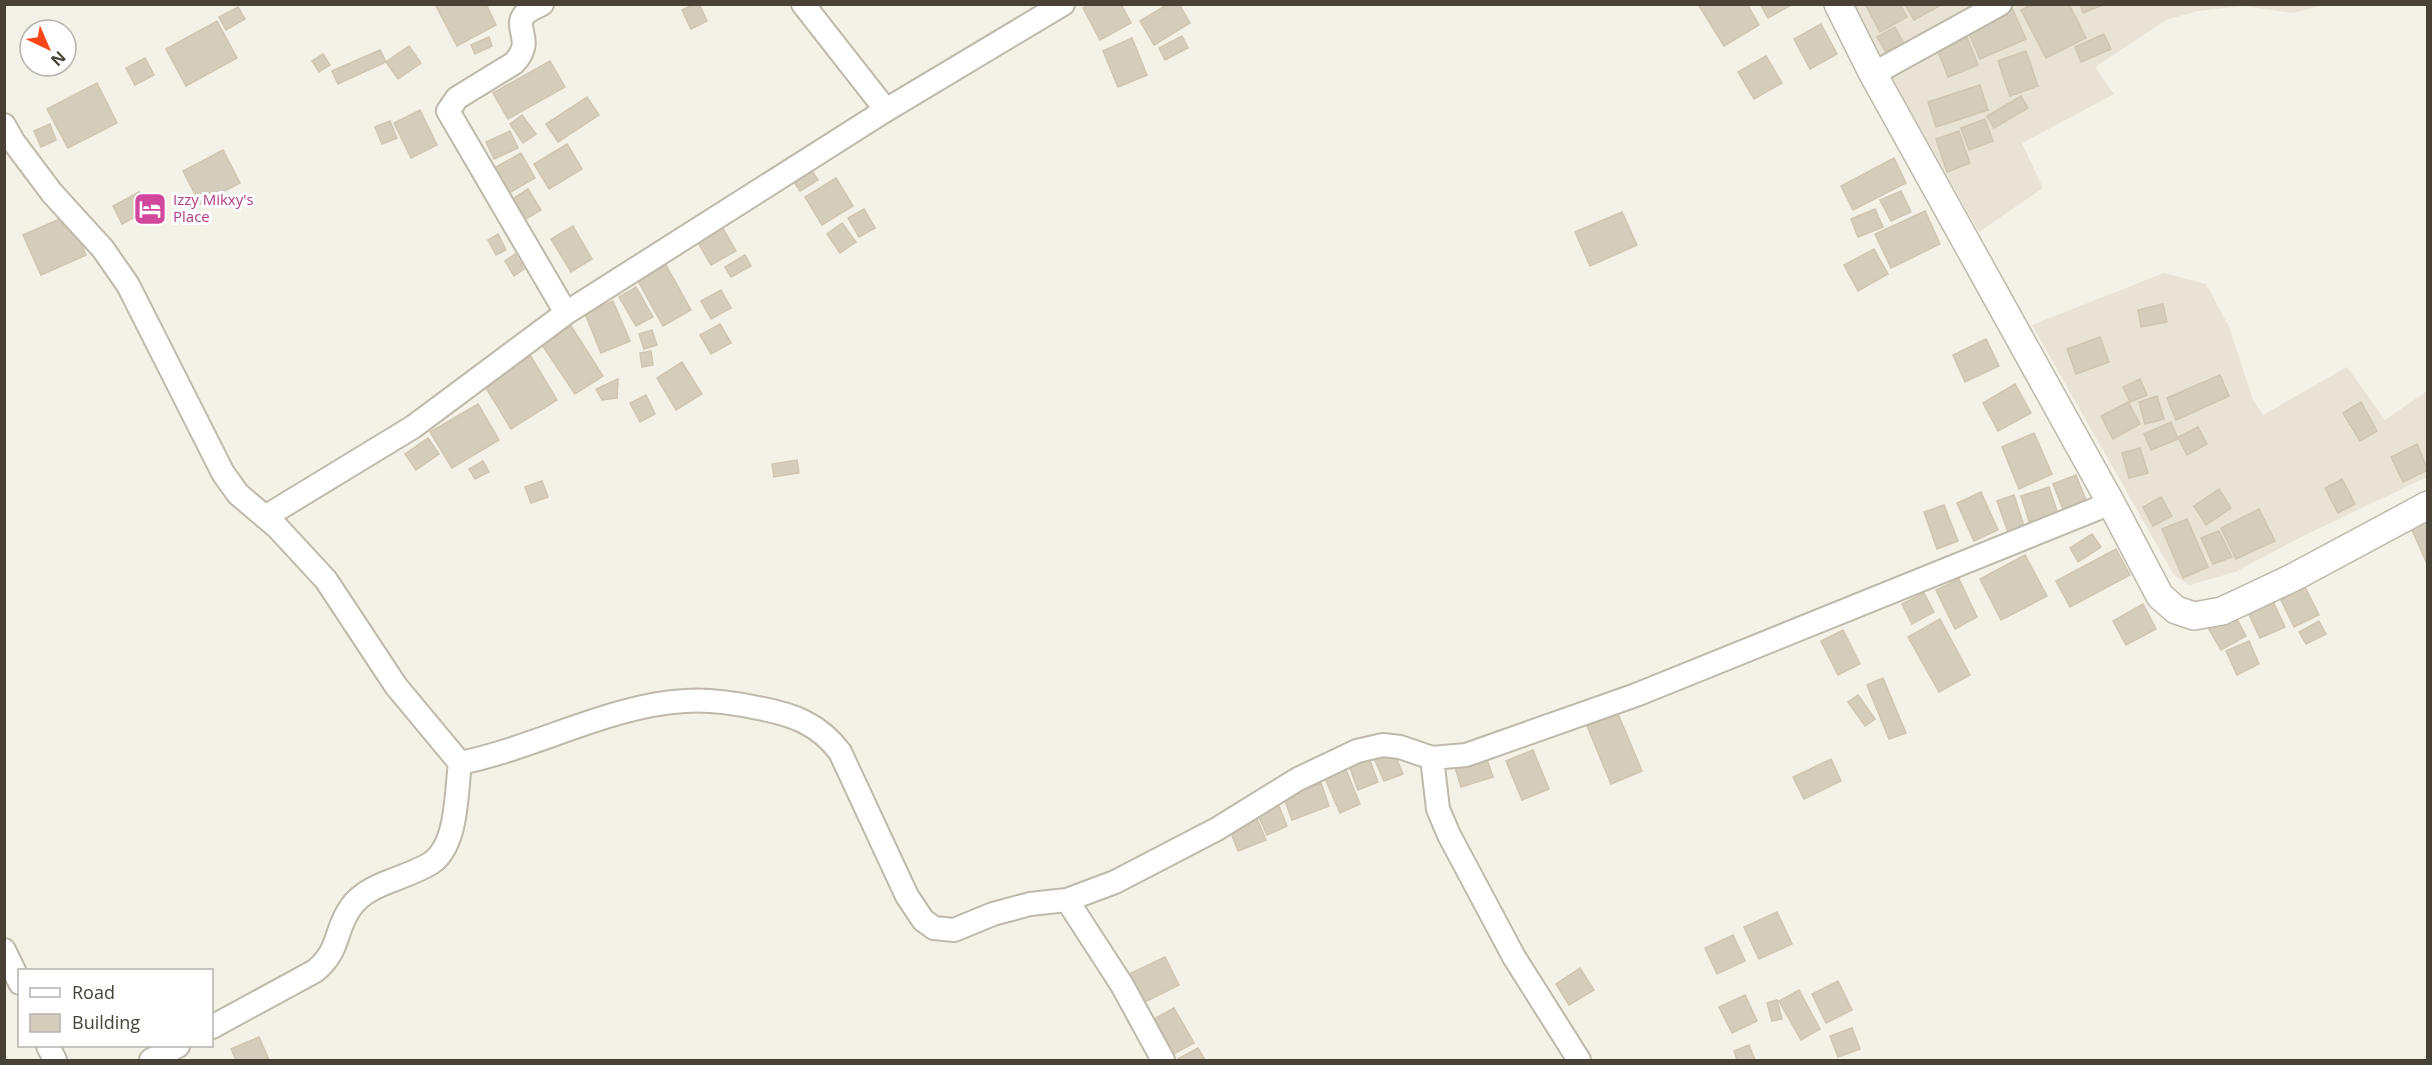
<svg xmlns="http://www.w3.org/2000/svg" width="2432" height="1065" font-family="'Open Sans',sans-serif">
<rect width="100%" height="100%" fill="#f4f1e7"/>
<path fill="#e8e3d5" d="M1853 5H2322L2294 13 2243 6 2198 11 2166 20 2095 67 2114 94 2022 143 2043 188 1979 232 1883 62Z
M2164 273 2206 284 2229 327 2253 400 2263 415 2347 367 2385 420 2427 391V477L2305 535 2235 572 2189 585 2174 575 2032 325Z"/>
<path fill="#d5cdbc" stroke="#d0c5b0" stroke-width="1.5" d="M435 4H486L496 25 457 46Z
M694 4H699L707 21 691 29 682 10Z
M1089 4H1121L1131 23 1100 40 1083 8Z
M1168 4H1179L1190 23 1154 45 1140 21Z
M1698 4H1747L1759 25 1724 46Z
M1760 4H1793L1768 18Z
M1865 4H1900L1907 17 1880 32Z
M1905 4H1941V5L1914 20Z
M2032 4H2069L2086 38 2046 58 2021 10Z
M2080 4H2103V5L2083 13Z
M2011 6 2026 39 1980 59 1966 27Z
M238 7 245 19 226 30 219 17Z
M217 21 237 58 186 86 166 49Z
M1821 24 1837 54 1810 69 1794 39Z
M1895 27 1908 51 1891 61 1877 37Z
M2104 34 2111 49 2081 62 2075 47Z
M1182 36 1188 48 1165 60 1159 48Z
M489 37 492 46 475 54 471 45Z
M1967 37 1978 65 1948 77 1937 49Z
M1132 38 1147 75 1118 87 1103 51Z
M409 46 421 63 398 79 386 62Z
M380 50 386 62 338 84 332 71Z
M2026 51 2038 86 2010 96 1998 61Z
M323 54 330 65 319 72 312 61Z
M1766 56 1782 83 1754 99 1738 72Z
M145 58 154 75 135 85 126 68Z
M550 61 565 87 508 119 493 93Z
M97 83 117 123 68 148 47 109Z
M1980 85 1988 110 1936 127 1928 102Z
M2021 96 2028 108 1994 128 1987 116Z
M587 97 599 115 558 142 546 124Z
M420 110 437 145 411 158 394 123Z
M522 115 536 134 523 143 510 124Z
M1985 119 1993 141 1969 150 1961 128Z
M390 121 397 138 382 144 375 127Z
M50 124 56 140 41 147 34 131Z
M510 131 518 148 494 159 486 142Z
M1959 131 1970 163 1947 172 1936 139Z
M567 144 582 169 549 189 534 164Z
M223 150 240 183 200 204 183 171Z
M521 153 535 178 504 196 489 171Z
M1894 158 1906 183 1853 210 1841 186Z
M808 165 818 180 800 191 790 176Z
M836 178 853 206 822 225 805 197Z
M528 189 541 210 521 222 509 201Z
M1901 191 1911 212 1891 221 1880 200Z
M139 192 148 210 122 224 113 206Z
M864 209 875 228 859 237 848 218Z
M1875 209 1883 227 1858 237 1851 219Z
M1925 211 1940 244 1891 268 1875 234Z
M1622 212 1637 245 1590 266 1575 232Z
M69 215 86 255 41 275 23 235Z
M842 223 856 242 840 253 827 234Z
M573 226 592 259 571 272 551 239Z
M722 227 736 251 711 265 697 241Z
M498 234 506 250 496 255 488 240Z
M1874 249 1888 274 1858 291 1844 265Z
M515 254 524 269 514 276 505 261Z
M745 255 751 266 731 277 725 267Z
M666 265 691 310 663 326 638 281Z
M636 287 653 317 636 326 619 297Z
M721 290 731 308 711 319 701 301Z
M613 301 630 341 601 353 585 314Z
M2163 304 2167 322 2141 327 2138 310Z
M720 324 731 343 711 354 700 335Z
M571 326 603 376 575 394 542 345Z
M652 330 657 345 644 349 639 334Z
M2100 337 2109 362 2076 374 2067 349Z
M1986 339 1999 366 1965 382 1953 355Z
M651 351 653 365 642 367 640 353Z
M530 355 557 400 511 429 483 383Z
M682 362 702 394 676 410 657 378Z
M2220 375 2229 396 2176 420 2167 398Z
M618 379 617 398 602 400 596 389Z
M2140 379 2147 395 2130 402 2123 387Z
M2015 384 2031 413 1998 431 1983 403Z
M646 395 655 414 640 422 630 403Z
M2157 396 2164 419 2145 424 2139 402Z
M2128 402 2140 424 2113 439 2101 416Z
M2361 402 2377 431 2360 441 2343 413Z
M478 404 499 440 452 468 430 432Z
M2171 422 2178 439 2151 450 2144 434Z
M2198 427 2207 444 2187 455 2178 437Z
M2034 433 2052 474 2019 489 2002 447Z
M428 438 439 454 416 470 405 454Z
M2417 444 2428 470 2403 482 2391 457Z
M2140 448 2148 473 2129 478 2122 453Z
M797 460 799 473 774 477 772 464Z
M483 461 489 472 475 479 469 469Z
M2076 475 2086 500 2063 509 2053 484Z
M2342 479 2355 504 2338 513 2325 488Z
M542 481 548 497 531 503 525 487Z
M2049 487 2058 514 2030 524 2021 496Z
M2219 489 2231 508 2206 525 2194 506Z
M1981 492 1998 530 1974 541 1957 503Z
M2014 495 2024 526 2008 532 1997 501Z
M2161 497 2172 516 2153 526 2143 507Z
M1944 505 1958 541 1937 549 1924 512Z
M2259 509 2275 541 2236 559 2221 528Z
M2428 511V566L2407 519Z
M2187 519 2208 567 2183 578 2162 529Z
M2219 531 2232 557 2213 564 2201 538Z
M2092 534 2101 547 2078 562 2070 548Z
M2116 549 2130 575 2070 607 2056 581Z
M2025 555 2047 596 2001 620 1980 579Z
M1959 579 1977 617 1955 629 1936 590Z
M2305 587 2319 615 2294 627 2281 600Z
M1924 593 1934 612 1912 624 1902 604Z
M2271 597 2285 627 2260 638 2246 608Z
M2143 604 2156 629 2126 645 2113 621Z
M2232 610 2246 636 2221 650 2206 624Z
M1940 619 1970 675 1939 692 1908 637Z
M2319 621 2326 634 2306 644 2299 632Z
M1843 630 1860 664 1838 675 1821 641Z
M2249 641 2259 664 2237 675 2226 651Z
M1883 678 1906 733 1889 739 1867 685Z
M1858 695 1875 719 1865 726 1848 702Z
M1618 714 1642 771 1611 784 1587 726Z
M1392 748 1403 774 1384 781 1373 756Z
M1533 750 1549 789 1522 800 1506 761Z
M1368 755 1378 782 1358 790 1348 763Z
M1486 757 1493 777 1461 787 1455 767Z
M1831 759 1841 781 1804 799 1793 777Z
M1344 765 1360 804 1340 813 1323 774Z
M1321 783 1329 806 1292 820 1284 798Z
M1278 804 1287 826 1267 835 1257 813Z
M1255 814 1266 840 1238 851 1228 825Z
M1777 912 1792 944 1759 959 1744 927Z
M1733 935 1745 961 1717 974 1705 948Z
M1165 957 1179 985 1141 1004 1127 975Z
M1580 968 1594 990 1569 1005 1556 984Z
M1838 981 1852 1010 1826 1023 1812 994Z
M1799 990 1820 1029 1801 1040 1779 1001Z
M1745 995 1757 1021 1732 1033 1719 1007Z
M1777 1000 1782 1019 1772 1021 1767 1003Z
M1174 1008 1194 1043 1170 1056 1150 1021Z
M1852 1028 1860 1049 1838 1057 1830 1036Z
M259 1037 269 1060H236L231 1049Z
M1749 1045 1755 1060H1737L1734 1051Z
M1198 1048 1205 1060H1176Z"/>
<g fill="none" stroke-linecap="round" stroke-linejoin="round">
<g stroke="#bfb9aa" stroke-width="26">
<path id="minor" d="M542 4C536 7 529 10 525 14 512 28 536 40 514 63L457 98 448 111 566 313
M803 4 886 110
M1873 74 2000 4
M4 125 13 141 52 193 103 249 128 285 223 473 238 494 277 527 326 580 396 686 460 763C456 792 458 845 431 863 420 870 406 875 393 880 377 886 361 893 351 907 334 930 341 950 315 971L212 1027
M265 517 413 427 566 313 886 110 1063 4
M1432 758 1438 809 1449 835 1514 957 1579 1060
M460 763C535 748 610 705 685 701 710 699 734 703 758 708 792 714 819 724 840 752L907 896 923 920 934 928 954 930 993 914 1030 904 1067 900 1115 882 1217 829 1298 779 1357 751 1383 745 1400 747 1432 758 1466 755 1636 695 2111 503
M1067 900 1122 985 1163 1060
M4 950 20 983
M48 1046 55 1060
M151 1060 178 1046"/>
</g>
<g stroke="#bfb9aa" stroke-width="30">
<path id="tertiary" d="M1838 4 1873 74 2111 503 2160 596 2176 610 2194 616 2222 611 2294 577 2428 505"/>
</g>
<use href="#minor" stroke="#fff" stroke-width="22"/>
<use href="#tertiary" stroke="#fff" stroke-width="27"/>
</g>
<defs>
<g id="hotel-square" transform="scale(1.725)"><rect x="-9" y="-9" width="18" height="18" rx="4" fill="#d1479c" stroke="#fff"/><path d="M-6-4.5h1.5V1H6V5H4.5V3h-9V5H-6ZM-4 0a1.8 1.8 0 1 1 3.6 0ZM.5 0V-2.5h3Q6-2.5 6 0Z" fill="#fff"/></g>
</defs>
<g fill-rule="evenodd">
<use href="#hotel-square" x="150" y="209"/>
</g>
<g text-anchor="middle" stroke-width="6" stroke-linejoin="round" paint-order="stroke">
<g font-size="15" fill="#b23c85" stroke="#fff" text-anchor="start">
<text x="173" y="205">Izzy Mikxy's<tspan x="173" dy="17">Place</tspan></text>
</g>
</g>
<rect width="2432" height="1065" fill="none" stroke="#474136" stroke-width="12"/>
<rect x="18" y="969" width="195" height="78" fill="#ffffff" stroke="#b5b3af" stroke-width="1.5"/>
<rect x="30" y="988" width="30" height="9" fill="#ffffff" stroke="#b5b3af" stroke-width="1.5"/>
<text x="72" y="999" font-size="18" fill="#474136">Road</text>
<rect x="30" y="1014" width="30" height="18" fill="#d5cdbc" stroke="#b5b3af" stroke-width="1.5"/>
<text x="72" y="1029" font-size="18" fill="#474136">Building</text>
<g transform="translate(48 48) rotate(136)"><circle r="28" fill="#ffffff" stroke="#b5b3af" stroke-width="1.5"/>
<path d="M0-4.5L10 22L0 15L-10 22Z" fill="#fb4617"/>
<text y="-9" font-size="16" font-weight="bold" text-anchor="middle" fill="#474136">N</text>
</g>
</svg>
